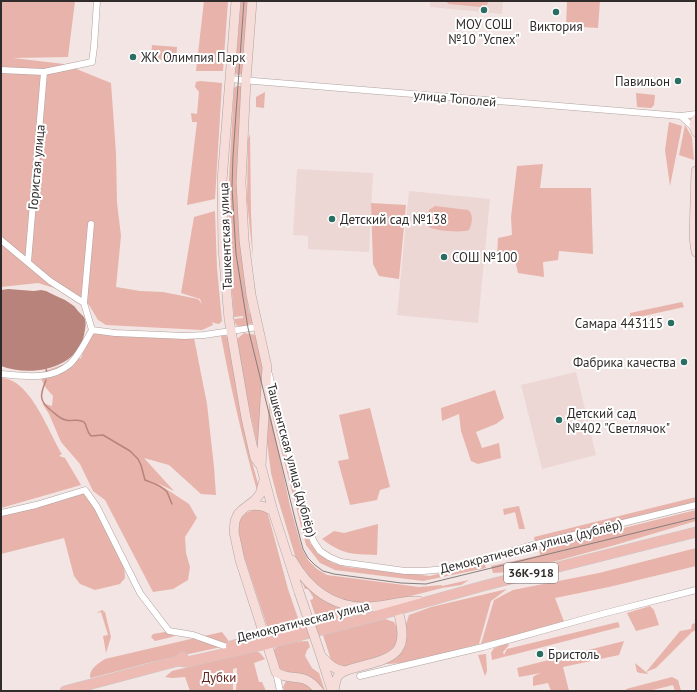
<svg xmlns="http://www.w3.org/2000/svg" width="697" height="692" font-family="'PT Sans',sans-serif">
<rect width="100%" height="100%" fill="#f2e5e3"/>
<path fill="#ecd7d4" d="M430 1H503L502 14 430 7Z
M297 169 373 173 369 252 308 249V236L293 235Z
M409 191 490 199 478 323 397 315Z
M576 372 596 455 542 469 521 385Z"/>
<path fill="#e8b3aa" d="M1 1H75L68 57 13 58 64 64 111 83 116 153 117 203 121 236 116 287 140 291 163 292 198 299 202 304 200 299 181 293 194 217 215 211 217 268 222 321 219 324 214 323 212 322 213 325 202 330 106 325 98 320 89 305 83 299 74 294 38 283 1 287Z
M204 1H228L223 71H196Z
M241 1H250L244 74 237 75 235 72Z
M445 1H489L486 6 481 7 449 4Z
M567 1H600L598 28 566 26Z
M152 45 177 47 176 61 151 59Z
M200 81 222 83 215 199 187 205 197 122H192L191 113 197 114 199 92 195 87 196 82Z
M237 86H241L245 90 240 160 247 282 245 285 249 312 254 317 253 323 241 327 236 325 234 319 243 318V316L234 317 230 268 228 196 234 88Z
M265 92 264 108 256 107V97Z
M636 93 655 95 654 105 651 108 637 107Z
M669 122 682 126 670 186 665 150Z
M685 125 692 137 694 160 679 155Z
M250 134 251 213 253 258 247 201 248 139Z
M543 164 540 188H591L593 254 559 251 558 260 543 262 544 277 518 273 515 260 497 257 498 238 512 235 511 217 517 166Z
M371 203 406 205 399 279 379 276 373 264Z
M435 206 468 210C474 214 472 224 469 230 462 233 435 231 429 227L427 222 429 210Z
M682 302 684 307 630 319V313Z
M95 332 194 338 207 404 214 467 216 495 201 494 169 465 144 458 174 491 157 483 189 504 197 518 185 537 186 553 190 567 188 580 173 589 153 592 105 500 93 491 80 464 61 442 49 414 42 403 52 406 53 396 46 388 41 379 45 371 81 358 88 339Z
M244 333 256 335 264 369 260 457 246 394 237 339Z
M225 335 229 339 249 451 259 487 258 494C243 442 231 389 221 336Z
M1 378C30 378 49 433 62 454L59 456 65 458 81 485 1 508Z
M495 390 504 418 496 424 476 432 482 448 499 443 501 458 478 464 471 461 461 431 459 414 442 421 441 408Z
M272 405 303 521 310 543 321 556 333 563 347 567 430 576 484 562 486 568 423 581 335 570 320 563 306 545 270 407Z
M269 407 290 506 302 549 308 560 317 569 327 575 419 587 442 585V586L469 580 461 585 442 588 395 600 345 605 316 588 296 559 277 496 271 473 267 442Z
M370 408 390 487 380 490 377 500 350 505 338 461 349 459 339 415Z
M86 491 124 563 125 578 120 584 95 590 80 584 74 576 64 538 1 554V516Z
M696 497V505L535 544 534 537Z
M519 506 525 529H519L515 512 504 515 503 509Z
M253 510H264L268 514 288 589 301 627 274 631 267 626 239 541C237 526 237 516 253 510Z
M696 510V521L615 545 560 560 512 572 493 573 491 566 540 555 539 549Z
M378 524 377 555C352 554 343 555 322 539L334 531 344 533Z
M696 548V566L609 587 555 598 565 624 481 644 494 600 513 590 599 573Z
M302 582 325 599 381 609 378 611 318 623 310 600 313 599V597L308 589H305Z
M507 589 491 601 479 644C449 652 418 663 386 664L397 658 405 647 407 636 406 624 409 615 431 607Z
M650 606 654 610 659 625 636 631 627 613Z
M102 610 105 612 111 637 106 653 103 636 108 635 101 612 96 613Z
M385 619 394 622C395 624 397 627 398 630 403 657 360 663 342 669L332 663 323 635Z
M618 622 620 627 492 660 491 653 494 648 507 643 509 645 503 652 504 655 507 649Z
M696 623V630L692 632 656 668 646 672 649 674 640 673 637 672 635 663 646 672 680 631 691 629 692 624Z
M171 631 177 634 172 637 155 641 151 637 153 634Z
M222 632 231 644 227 645 204 636Z
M199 637 221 647 152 662 91 678 90 677C89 669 99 663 105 659Z
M308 641 310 647 307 650 305 656 312 668 319 673 325 691 319 685 292 674 278 670 273 651C280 640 296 642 308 641Z
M624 641 619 655 563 667 569 691H551L548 683 533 686V677L536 675 541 673 519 677 517 668Z
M256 651 260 653 265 659 254 663 259 682H262L266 691H236L237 668 233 669V691H190L185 677 172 678 165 677 172 671Z
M486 654 487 671 485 676 478 655Z
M672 677 678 680 681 691H675L673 685 649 691H626V689Z
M286 681C298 681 307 683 316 691H284L283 687Z"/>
<path fill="#b8837a" d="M8 289 34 291 41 290 46 291 54 295 65 300 74 306 78 311 84 317C87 323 85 329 84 335 77 370 29 377 1 366V290Z"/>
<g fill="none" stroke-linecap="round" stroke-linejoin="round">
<path stroke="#b8837a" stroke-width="1.5" d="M46 369 47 372
M46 380C40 395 38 401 53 412 57 415 60 419 66 420 72 422 78 418 84 422 87 425 86 431 91 436L103 435 130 451 138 459 141 465 145 480C152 483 161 485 167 492 169 496 170 500 172 504"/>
<g stroke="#afa3a1" stroke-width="7">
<path id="minor" d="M1 70 44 72 92 62 94 47 97 1
M230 79 681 116 696 114
M681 116 694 128
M91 224 84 303 92 330
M1 240 50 281 84 303
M28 262 44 72
M92 330 115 333 185 336 204 335 258 327
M1 374C24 376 50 381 70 364 79 355 86 341 92 330
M269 374 277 407 310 533 314 542 320 551 329 557 341 562 405 571H424L445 569 487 559 529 546 696 505
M1 513 36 505 85 490 97 507 140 593 169 631 193 635 227 647
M276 672 280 691
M360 676 483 647 602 614 696 590"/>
</g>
<g stroke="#afa3a1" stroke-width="10">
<path id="secondary" d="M236 1 222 181 223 248 229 319 246 418 255 458 261 466 273 511 299 592
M252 1 246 80 241 182 244 240 251 295 267 367 261 466
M696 119 694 125 696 132
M696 171 694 237 696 252
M264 480 260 494 255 500 242 510 238 514 235 521 234 532 240 560 276 672C286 679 293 676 304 679 310 681 315 686 319 691
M248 506C259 504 264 506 273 511
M292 560C311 593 340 612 379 606 393 604 405 600 419 601
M320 653 332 691
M322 657C329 664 334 670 345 671
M334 691C335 686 335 681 338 676 342 671 348 670 354 668 392 658 411 656 398 611"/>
</g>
<g stroke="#c9c8c8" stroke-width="11">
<path id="primary" d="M231 646 265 636 344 618
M178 661 187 662 267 644 372 617 483 586 696 532
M65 691 178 661 183 657"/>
</g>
<use href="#minor" stroke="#fff" stroke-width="6"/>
<use href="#secondary" stroke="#f6ddd9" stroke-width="9"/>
<use href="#primary" stroke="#edbbb3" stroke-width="10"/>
<path stroke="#867e7d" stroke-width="1" d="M244 1 233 156 232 187 236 254 248 328 295 519 303 549 308 558 315 565 323 571 334 574 401 583 426 584 696 518"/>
<g stroke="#afa3a1" stroke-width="10" stroke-linecap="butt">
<path id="secondary-bridge" d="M299 592 320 653"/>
</g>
<use href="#secondary-bridge" stroke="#f6ddd9" stroke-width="9"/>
</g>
<g fill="#286e62" stroke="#fff" stroke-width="1.5">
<circle cx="484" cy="10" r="4"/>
<circle cx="556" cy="12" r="4"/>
<circle cx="133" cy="57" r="4"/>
<circle cx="678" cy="81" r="4"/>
<circle cx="332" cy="219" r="4"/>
<circle cx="444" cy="257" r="4"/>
<circle cx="671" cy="323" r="4"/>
<circle cx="684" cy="362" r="4"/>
<circle cx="559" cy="420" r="4"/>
<circle cx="540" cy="654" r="4"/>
</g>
<g text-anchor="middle" stroke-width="4" stroke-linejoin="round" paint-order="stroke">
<rect fill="#fff" stroke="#6f6b6b" stroke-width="1" x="504" y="563" width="54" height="20" rx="3"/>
<g font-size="12" font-weight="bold" fill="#312c2c">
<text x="531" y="577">36К-918</text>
</g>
<g font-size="13" fill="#312c2c" stroke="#fff" text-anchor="start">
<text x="484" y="29" text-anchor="middle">МОУ СОШ<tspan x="484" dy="15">№10 "Успех"</tspan></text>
<text x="556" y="31" text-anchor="middle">Виктория</text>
<text x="141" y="62">ЖК Олимпия Парк</text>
<text x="670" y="86" text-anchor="end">Павильон</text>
<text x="340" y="224">Детский сад №138</text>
<text x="452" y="262">СОШ №100</text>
<text x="663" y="328" text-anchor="end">Самара 443115</text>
<text x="676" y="367" text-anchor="end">Фабрика качества</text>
<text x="567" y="418">Детский сад<tspan x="567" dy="15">№402 "Светлячок"</tspan></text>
<text x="548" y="659">Бристоль</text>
</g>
<g font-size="13" fill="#312c2c" stroke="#fff">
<text transform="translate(455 98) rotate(5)" y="5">улица Тополей</text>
<text transform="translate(36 167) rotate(-85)" y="5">Гористая улица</text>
<text transform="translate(225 236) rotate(-92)" y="5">Ташкентская улица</text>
<text transform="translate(292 460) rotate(75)" y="5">Ташкентская улица (дублёр)</text>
<text transform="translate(531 546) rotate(-14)" y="5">Демократическая улица (дублёр)</text>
<text transform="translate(303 621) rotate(-14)" y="5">Демократическая улица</text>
</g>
<g font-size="13" fill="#68251d" stroke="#fff">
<text x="219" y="682">Дубки</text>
</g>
</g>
<rect width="697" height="692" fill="none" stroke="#312c2c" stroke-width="4"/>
</svg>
